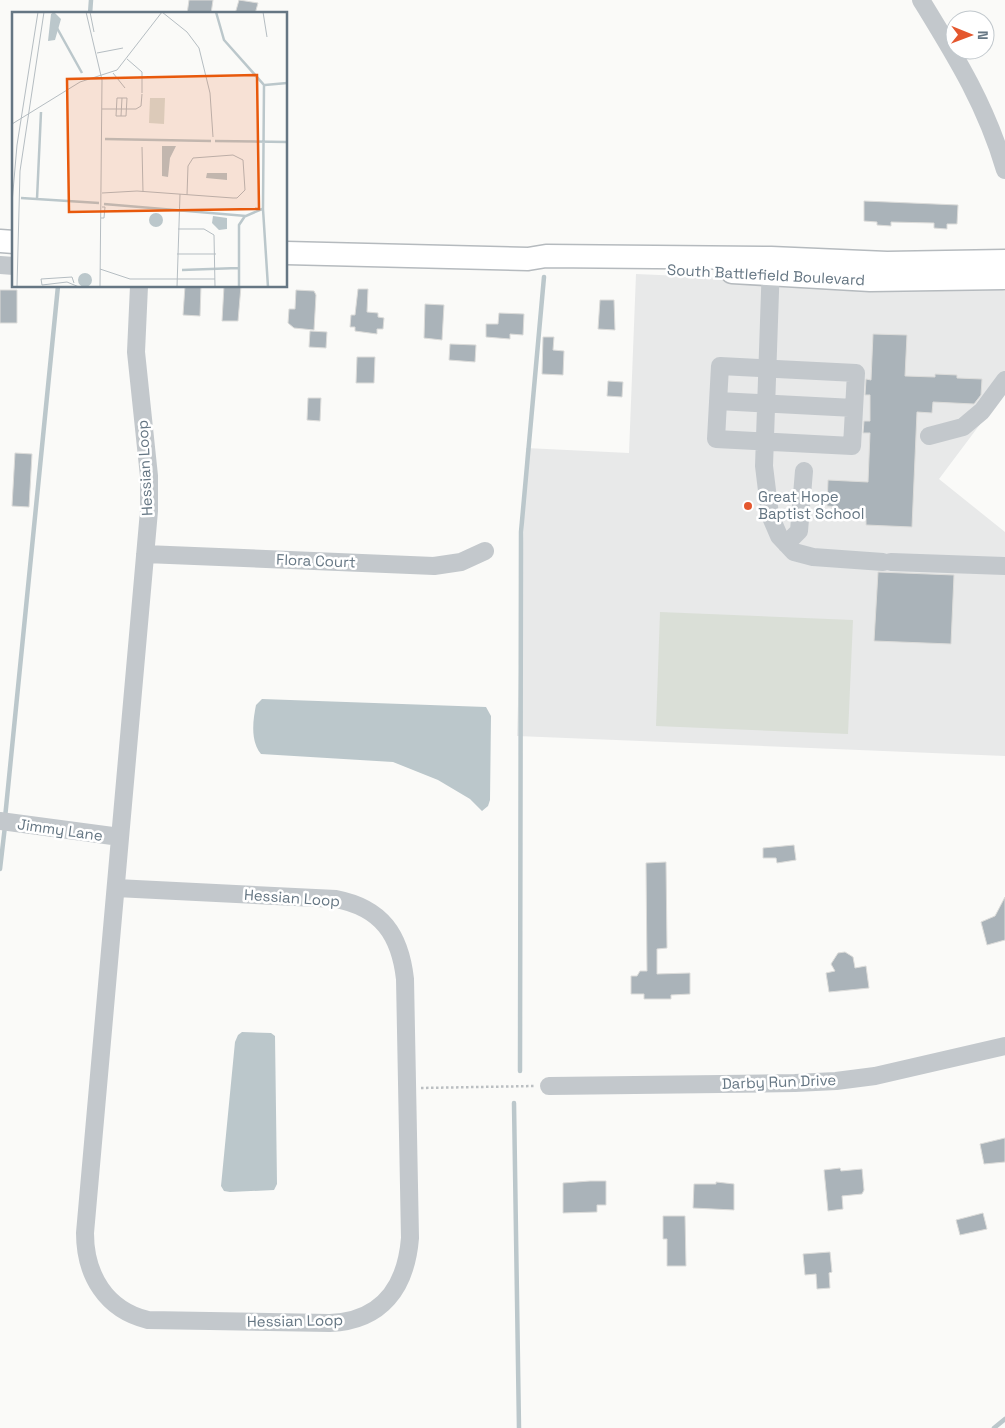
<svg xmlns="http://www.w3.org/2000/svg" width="1005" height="1428" font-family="'Space Grotesk',sans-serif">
<rect width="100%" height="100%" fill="#fafaf8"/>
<path fill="#e8e9e9" d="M636 274 934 287 992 286 1005 291V391L939 479 1005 532V756L517 736 526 448 629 453Z"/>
<path fill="#dadfd7" d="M660 612 853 620 848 734 656 726Z"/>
<path fill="#bbc7cb" d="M262 699 486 707 491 716 490 800 488 806 482 811 470 799 438 780 393 762 261 754C250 741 253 720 256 705Z
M242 1032 271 1033 275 1036 277 1184 274 1190 230 1192 224 1191 221 1186 235 1042 238 1035Z"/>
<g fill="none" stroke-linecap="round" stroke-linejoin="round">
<path stroke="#bbc7cb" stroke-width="4.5" d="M90 14 91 0
M5 818 58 286
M0 869 5 826
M520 1071 521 532 544 277
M514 1103 519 1428
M994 1428 1005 1419"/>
</g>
<path fill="#aab3b9" stroke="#dcdcda" d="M189 0H213L211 14H187Z
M239 0 258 3 255 14H235Z
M864 201 958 205 957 224H947V229L934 228V223L891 222V226L877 225V222L864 221Z
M185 286H201L200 316 183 315Z
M224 286H241L238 321H222Z
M358 289H368L367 312 378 313V317L384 318 383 329H377V334L355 331V327H350L351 315H355Z
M0 290H17V323H0Z
M296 290 314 291 316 295 314 330 294 328 288 323 289 309H295Z
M600 300H614L615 330 598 329Z
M425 304 444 305 442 340 424 338Z
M499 313 524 314 523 335 510 334V339L486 337V324H498Z
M310 331 327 332 326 348 309 347Z
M873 334 907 335 905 376 935 377V374L957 375V378L982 379 981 395 974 404 933 402 932 413 917 412 912 527 866 525V518L838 516V507L827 506 828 480 868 482 870 433H863L864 421H870V395H865L866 379 871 380Z
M543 337H554L553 350 564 351 563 375 542 374Z
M450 344 476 345 475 362 449 360Z
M357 357H375L374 383H356Z
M608 381 623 382 622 397 607 396Z
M308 398H321L320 421 307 420Z
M15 453 32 454 29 507 12 506Z
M878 572 954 575 951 644 874 641Z
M794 845 796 860 777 863 776 858H763V848Z
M666 862 667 948 657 949V974L690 973V994L671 995V999H644V994H631V976H637L640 971H647L646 863Z
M1005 897V940L987 945 981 922 995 916Z
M845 952 853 957 855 968 866 966 869 988 829 992 826 973 835 971 831 964 838 953Z
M1005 1138V1162L984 1164 980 1144Z
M840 1168 841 1171 862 1169 864 1190 862 1194 842 1196 843 1209 828 1211 824 1170Z
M590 1181H606V1205H597V1212L563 1213V1183Z
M716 1182 734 1184V1210L693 1208 694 1184H716Z
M983 1213 987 1229 960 1235 956 1220Z
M663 1216H685L686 1266H667V1239H663Z
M830 1252 832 1272 829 1273 830 1288 817 1289 816 1274 805 1275 803 1254Z"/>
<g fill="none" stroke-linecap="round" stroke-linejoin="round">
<g stroke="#b5babe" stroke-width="25">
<path id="major" d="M0 241 14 242
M286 253 528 259 546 256 771 258 887 263 1005 261
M732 272 870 280 1005 278"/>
</g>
<path stroke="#bbbfc2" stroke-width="2.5" stroke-dasharray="2.5 2.5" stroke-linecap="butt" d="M421 1088 535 1086"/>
<path stroke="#c3c8cc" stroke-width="18" d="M921 0C956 57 986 105 1005 170
M771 263 764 466 770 515 779 536 794 552 813 557 883 562
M0 265 14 266
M720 366 856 373 852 446 716 439Z
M718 401 854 408
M929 436 963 427 982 411 1005 380
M786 544 799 531 804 471
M145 554 434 566 461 562 485 551
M891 562 1005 566
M0 821 120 837
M116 888 336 899C382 908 400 935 405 979L410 1238C406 1287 382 1321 330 1323L148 1320C106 1310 85 1275 85 1233L149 511V476L136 352 139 286
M549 1086 795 1083 836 1081 875 1076 1005 1046"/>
<use href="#major" stroke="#fff" stroke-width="22"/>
</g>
<circle fill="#e4572e" stroke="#fff" stroke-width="2" cx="748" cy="506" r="5"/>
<g text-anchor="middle" stroke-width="5" stroke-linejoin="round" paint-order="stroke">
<g font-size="15" fill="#657683" stroke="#fff">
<text transform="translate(766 275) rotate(3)" y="5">South Battlefield Boulevard</text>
<text transform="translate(145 468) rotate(-93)" y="5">Hessian Loop</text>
<text transform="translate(316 561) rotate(2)" y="5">Flora Court</text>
<text transform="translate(60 830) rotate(8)" y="5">Jimmy Lane</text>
<text transform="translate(292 898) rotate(4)" y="5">Hessian Loop</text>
<text transform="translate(779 1082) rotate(-2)" y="5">Darby Run Drive</text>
<text transform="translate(295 1321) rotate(-1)" y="5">Hessian Loop</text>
</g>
<g font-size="15" fill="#657683" stroke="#fff" text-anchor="start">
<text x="758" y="502">Great Hope<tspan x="758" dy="17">Baptist School</tspan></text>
</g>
</g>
<g transform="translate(12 12)">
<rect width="275" height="275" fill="#fafaf8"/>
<path d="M138 86H153L152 112 137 111Z" fill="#dadfd7"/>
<path d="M42 0 49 7 43 28 36 29 39 2ZM150 134H164L158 146 156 165 150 164ZM215 161V168L194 166 195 161ZM137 208a7 7 0 1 1 14 0a7 7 0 1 1-14 0ZM201 204 215 206V217L207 218 200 211ZM66 268a7 7 0 1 1 14 0a7 7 0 1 1-14 0Z" fill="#bbc7cb"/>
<path fill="none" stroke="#bbc7cb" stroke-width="2.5" d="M204 0 212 28 252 73 251 197 256 275M45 16 70 61M253 73 275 71M93 127 199 129M203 129 275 130M9 186 87 191M25 187 29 100M92 192 234 204 250 197M170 258 226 256M227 275V213L233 204"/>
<path fill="none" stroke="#b5bdc2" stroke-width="1" d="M74 0 90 68 88 275M78 0 82 20M150 0 175 20 187 36 198 81 201 125M251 0 255 25M85 41 111 36M115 47 130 60V81M101 61 113 76M105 86H115L114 104H104ZM90 97H124L129 94 130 82M109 104 110 86M0 112 68 70 105 58 150 0M130 135 131 180M90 181 125 179 221 186H225L233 178 231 148 221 143 181 146 176 154 175 183M0 191 5 133 26 0M89 206H92L93 195H90M166 217H192L202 223 203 275M165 242H204M88 257 118 267H203M30 273 29 267 60 265 62 271M30 273 55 270 67 275M5 275 8 159 32 0M165 275 168 182"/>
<path fill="#e8590c" fill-opacity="0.15" stroke="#e8590c" stroke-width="2.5" d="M245 63 247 197 57 200 55 67Z"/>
<rect width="275" height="275" fill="none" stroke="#657683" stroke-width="2.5"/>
</g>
<g transform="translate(970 35) rotate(91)"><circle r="24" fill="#ffffff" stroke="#c1c8cd"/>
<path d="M0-4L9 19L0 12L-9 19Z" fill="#e4572e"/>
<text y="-8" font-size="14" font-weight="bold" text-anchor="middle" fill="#657683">N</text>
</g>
</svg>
